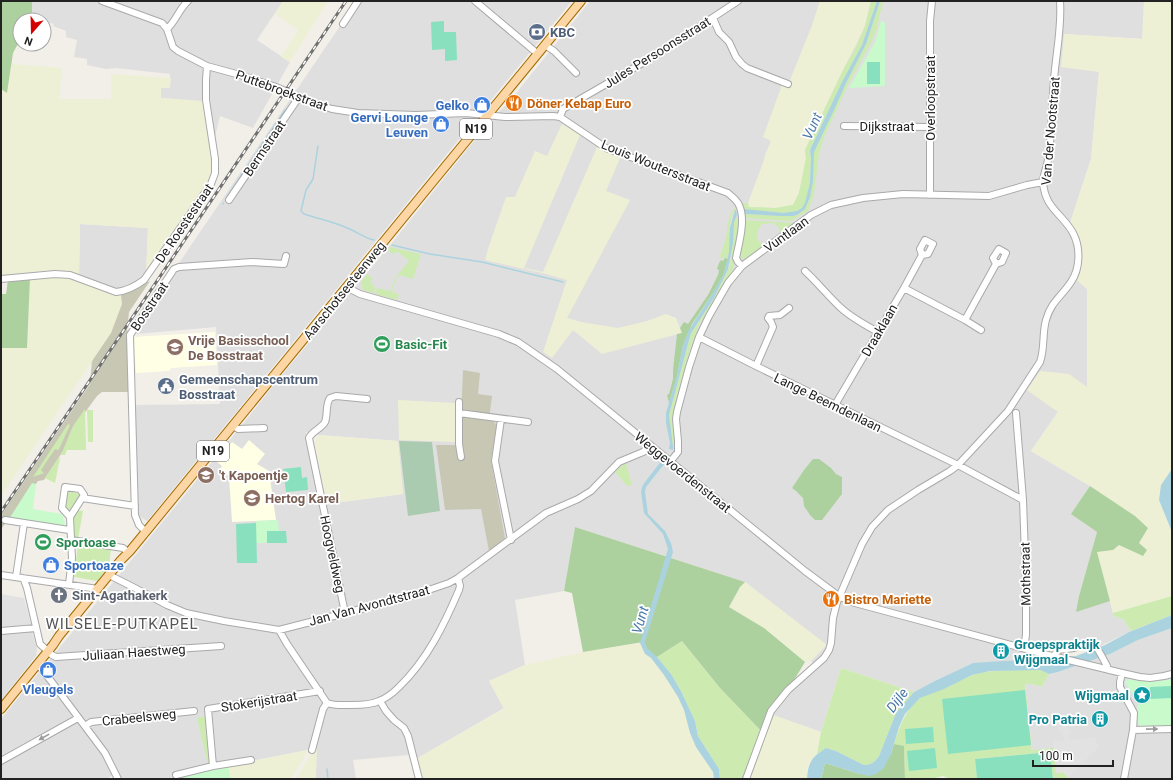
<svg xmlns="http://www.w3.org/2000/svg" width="1173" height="780" font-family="Roboto,sans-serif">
<rect width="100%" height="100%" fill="#f2efe9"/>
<path fill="#e0dfdf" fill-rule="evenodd" d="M32 1H283L257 40 290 62 253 128 220 116 214 141 210 102 160 98 161 88H170V74L116 68 106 69 87 65V59L74 57 77 40 66 37V31L53 26 54 24 44 21V20L32 18Z
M357 1H572L147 521 138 515 134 405 220 404 216 327 136 334 179 263Z
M590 1 1144 2 1143 39 1064 34 1099 72 1091 159 1070 223 1066 230 1072 239 1076 251V279L1087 289V387L1058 412 1031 451 1090 486 1072 514 1097 532 1079 596 1100 603 1110 601 1114 616 1123 619 1131 631 1098 647 1093 638 1090 637H1088V640L1072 645 1058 646 1014 660 987 663H973L914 692 841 668 821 732 773 715 790 691 817 667 811 661 826 645 745 582 575 527 564 591 515 600 525 665 489 681 504 708 416 759 411 761 409 755 353 760 356 779H316V749L307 750 252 761 176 774 177 779H121L120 775H114L106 779H1V719L238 430 277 381 392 243 490 121 509 102ZM306 432 319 435 398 441 403 494 319 505Z
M80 224 148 228 146 274 131 285 119 289 112 288 79 276Z
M30 625 37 649 36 656 1 700V628Z
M1172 628V779H1070L1063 772 1056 773 1032 750 1025 684H1032L1042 687 1049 674 1058 672 1110 654 1138 640Z"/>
<path fill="#ffffe5" d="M215 332 217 365 171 368 169 371 136 373 133 337Z
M249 440 265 454 257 464 269 471 276 520 232 522 229 476 220 470 222 466 216 461 232 442 242 449Z"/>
<path fill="#c7c7b4" d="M150 281 129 312 127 330 129 333 127 338V356L129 357 130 392H102L97 396 81 418 63 451 44 480 38 481 9 523 5 524 1 529V515L90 384 93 348 106 290 131 289Z
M463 370 480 373 478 394 492 396 489 420 493 421 497 425 491 461 505 538 489 551 481 509 445 510 436 445H460Z"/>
<path fill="#eef0d5" d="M283 1H328L290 62 281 57 298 30 275 14Z
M820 1H871L865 26 856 45 843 70 805 150 806 158 799 193 793 205 776 208 749 207 748 203 764 160 765 155 771 141 763 137 782 85 788 88 791 81 790 80 811 28Z
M1137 1H1172V469L1161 485 1159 500 1172 532V596L1113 613 1097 552 1113 550 1119 545 1139 543 1148 528 1135 516 1090 486 1031 451 1058 412 1027 390 1040 371 1069 374 1087 387V289L1076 279 1080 270 1081 253 1079 241 1070 223 1091 159 1099 72 1061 67 1064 34 1142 39 1144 2Z
M12 64 62 68 59 99H111V74L171 78 170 88H161V98L204 101 211 160 212 168 210 176 206 186 146 274 148 228 80 224 79 276 46 271 1 275V89L7 93Z
M562 124 580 135 524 268 543 272 597 147 620 158 606 191 630 200 567 318 581 322 618 328 647 321 666 314 676 318 682 333 602 354 573 330 552 358 543 352 567 280 542 273 485 260 488 249 506 197H515L535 151 547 156Z
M30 278H69L121 295 122 304 111 333 1 496V348H27Z
M398 400 455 403V442L399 440Z
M319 435 398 441 403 494 326 504 315 441Z
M745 582 827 645 811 661 805 662 764 628 729 607 740 587Z
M640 643 645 654 651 658 664 675 678 697 684 710 690 733 696 747 713 772 714 779H421L416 759 504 709 489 681 525 665 583 652Z
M773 715 821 732 817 754 811 761 807 768V779H748Z
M314 749H317L316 779H296Z
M308 750 301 763 291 779H231L228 766Z"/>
<path fill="#cdebb0" d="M871 1H877L862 45 842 82 810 150 811 159 810 183 805 203 802 208 798 211 783 213 744 209 743 203H748L749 207 776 208 793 205 799 193 806 158 805 150 843 70 857 45 865 26Z
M880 1H883L877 28 871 43 850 81 824 137 819 154 814 194 808 211 791 221 745 218V214L780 216H793L798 215 805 209 810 197 813 181 814 152 851 72 866 44Z
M736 207V210C727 217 731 239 730 250 729 253 728 256 728 259L725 258 724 259 721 258 720 256C722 250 724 244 726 237 728 227 727 214 736 207Z
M737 218V234L733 255 734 268 699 325 691 346 680 385 674 410 672 419 675 444V450H673L669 415 690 336 691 333 714 298 730 266 734 222 735 219Z
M745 220 794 223 780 234 779 227 772 223 762 224C757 230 755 236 760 243L765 244 745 259 743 260 741 257Z
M390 247 421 254 413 279 399 275 396 279 392 292 399 294 397 300 375 294 377 288 391 291 395 278 409 261 398 252H396L393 254 387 249Z
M367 274 373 279 370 282 375 287 374 293 363 290 361 282Z
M85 409 86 450H67L65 455H61L73 426Z
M87 410H93V442H88Z
M68 424 70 425 59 449 58 450 55 449 41 470 44 473 33 477Z
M59 457 60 458 55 483 45 478Z
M626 463 632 485 627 486 615 472 620 467Z
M69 491 80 494 79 497 70 512 68 511C64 505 65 497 69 491Z
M77 510 83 511 78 539 75 538C70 529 73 519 77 510Z
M78 544 111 549 109 566 97 581 74 577Z
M1172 596V615L1131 631 1123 619 1114 616 1113 613Z
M682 641 720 688 760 730 743 779H720L719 769 698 736 695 721 681 691 671 674 657 657Z
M841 668 914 692 896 713 879 756C875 762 871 765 864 765L836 751 826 748 817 754 821 732Z
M1015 670H1040L1049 674 1042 687 1032 684H1025L1032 750 1054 748 1056 773 1063 772 1070 779H1053L1050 752 975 759 977 779H950L943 776 931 779H905L904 747 894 744C899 727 905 711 919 699 924 694 935 692 942 689 952 685 962 679 973 675 987 670 1001 671 1015 670Z
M207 716 211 763 208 765 197 718Z"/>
<path fill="#add19e" d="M1 1H32V18L31 20H20V40L13 53 7 93 1 89Z
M725 258 728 259 723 276 713 293 692 324 683 345 677 376 669 403 667 395 669 394 673 379V370L677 334 682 333 680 328 684 322 688 324 708 295 718 275 719 270 717 269 719 263 721 260 723 261Z
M30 278 27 348H1V294H6L8 280Z
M813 459H819L831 468 836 474 842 477V494L822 520H815L810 515 804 506 803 498 796 491 792 488 804 470Z
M1090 486 1135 516 1148 528 1139 543 1147 550 1143 556 1119 545 1113 550 1097 552 1110 601 1076 612 1079 596 1097 532 1071 514Z
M575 527 745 582 740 587 729 607 764 628 805 662 788 690 771 711 763 733 720 688 682 641 657 657C649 656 646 648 643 642L583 652 572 593 564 591Z
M894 744 904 746 905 779H821L825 763 860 774 891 754Z"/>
<path fill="#aacbaf" d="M399 441 432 442 440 511 408 516Z"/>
<path fill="#c8facc" d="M881 21 885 22V86L849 88 875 42Z
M32 483 36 484 33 509 62 514 65 523 64 527 9 519Z
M278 520 279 531H267V543H256V521Z
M1128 679C1144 682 1157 682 1172 679V727H1143L1139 726 1138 722 1137 706 1139 704 1126 684 1125 685V682Z
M228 766 231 779H177L176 777Z"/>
<path fill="#88e0be" d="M444 21V32H456L457 60 445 61V49L432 50 431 22Z
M867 62H880V84H867Z
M301 467 302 478 307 477 308 490 286 492 283 469Z
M256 523 257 563H237L236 524Z
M267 531H286L287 543H267Z
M1172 686V698L1150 699V687Z
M1025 690 1031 745 948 754 942 699Z
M933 727 934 742 906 744 905 729Z
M935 748 937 768 909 771 907 751Z
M1050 752 1053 779H977L975 759Z"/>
<path fill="#e2e2e2" d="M1 594 24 598 31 624 1 628Z
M1061 716 1072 734 1068 736 1071 740 1095 737 1098 745 1097 749 1068 777 1063 772 1056 773 1053 741 1065 740 1054 720Z"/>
<path fill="#aad3df" d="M877 1H880L866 44 847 81 835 108 814 152 813 181 810 197 805 209 797 215 793 216H780L745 214 744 209 783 213 797 211 802 208 805 203 810 183 811 159 810 150 842 82 862 45Z
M735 210H736L737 215 734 222 733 243 728 269 714 298 691 333 690 336 669 415 673 447V450L669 449 670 443 666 423V413L677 376 683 345 689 330 713 293 724 273 729 252 730 228Z
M662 460 665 463 646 487 645 492 648 514 665 531 671 543 673 552 645 642 647 648 657 657 671 674 681 691 695 721 698 736 719 769 720 779H714L713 772 696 747 690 733 684 710 678 697 664 675 651 658 645 654 640 643 668 549 663 534 644 513 641 492 642 487 645 482Z
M1172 469V493L1171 499 1172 508V532L1159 500 1161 485Z
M1172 615V628L1138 640 1110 654 1058 672 1049 674 1040 670 990 671 972 675 944 689 920 698 905 714 899 727 891 754 884 768 876 774 869 776 860 774 825 763 821 779H807C808 762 812 757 826 748L836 751 864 765C871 765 875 762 879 756L896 713 914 692 935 681 973 663 1076 656 1105 645 1129 632Z"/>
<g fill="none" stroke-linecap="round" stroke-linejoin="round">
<path stroke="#aad3df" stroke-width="1.5" d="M318 146 313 179 306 190 301 211 304 214C319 219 334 222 347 228 356 231 364 238 374 240
M257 152 285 110
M227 197 255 155
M223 204V203
M392 245 430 254 482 262 563 282
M327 769 328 779"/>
<g stroke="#a9a9a9" stroke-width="8">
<path id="minor" d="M102 1 162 23 167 29 173 47 178 51 207 66 240 75 276 87 316 104 332 109 358 113 416 115 466 113 505 117 553 116 560 117 606 148 728 193C732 197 737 200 739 205 746 219 739 243 736 258L738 262 742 266
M475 1 538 54
M713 18 719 32 729 42 736 57 742 64 747 68 788 84
M343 24 358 1
M167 29C176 21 179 9 188 1
M545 45 554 51 576 73
M560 117 563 109 653 57 738 1
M844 126 930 127
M930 195V21L932 1
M229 200 299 97
M805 271C818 283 828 296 841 308 852 318 865 325 878 332
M1 279 55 274 70 275 116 292C126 291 136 286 144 280L211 184 215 173V159L206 100V80L207 66
M346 287 360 294 499 334 518 342 557 369 805 571 840 597 855 603 1048 655 1122 673 1140 677 1150 678 1164 676 1172 674
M904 288 965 320 996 264 1002 262 1006 253 999 249 993 258 996 264
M965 320 981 330
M699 337 756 366 958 465 1023 500 1026 583V635L1024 648
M756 366 773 327 771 322 768 318 769 316 780 315 789 308
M459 402V444L461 457
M835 405 904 288 922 255 920 249 925 240 933 244 928 254 922 255
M459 413 528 422
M1016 413 1023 500
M501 419 495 461 511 540
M233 426 238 429 264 428
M670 462 678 452V441L676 419 677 412 689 367 699 337 709 316 728 283 742 266 796 226 811 215 831 205 863 198 903 194 989 196 1027 185 1043 182
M82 498 135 506
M70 517 62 508 65 487 80 489 84 495 70 517 71 540
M5 520 69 530
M146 532 139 525 135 515 130 335 174 269 179 267 252 262 284 264 286 256
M1 575 98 589
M109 575 131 586 167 605 186 613 224 621 279 630 408 597 449 583 458 578
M16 577 24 523
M22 578 24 580 27 588 40 644 52 655 56 657 221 646
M69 584 72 558 71 540 123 548 129 553
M345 613 309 438C312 431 321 429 325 422 328 415 325 405 330 398L336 396 367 399
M279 630 287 644 327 703
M1 631 36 628
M1054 656 1058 650C1063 649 1068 649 1074 648 1079 646 1087 641 1093 644 1098 647 1104 661 1107 666L1106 669
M37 665 41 668 51 681 105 753 118 779
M1122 673 1120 682V687L1134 713 1133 730 1124 779
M380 701 386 711 394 720 404 728 408 736 419 779
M327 703C335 706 343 705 352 705 361 705 371 705 379 701 387 698 394 692 399 687 427 660 444 625 459 590L460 586 458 578 546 513 578 499 591 491 619 462 643 452 651 446
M85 726 91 722 194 711
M1133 730 1172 729
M312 750 323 709 327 703
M1 761 78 718
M213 766 251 760
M176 775 213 766 208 709 320 691
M746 779 771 711 788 690 824 658 829 650 831 643 833 618 837 602 862 544 872 527 888 510 918 490 950 471 958 465 1008 411 1040 362C1045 348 1042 334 1046 320 1051 302 1061 297 1071 282 1080 269 1081 248 1073 233 1062 213 1045 209 1043 182 1043 176 1046 170 1047 164 1049 158 1049 150 1050 143 1052 122 1052 101 1054 80 1056 53 1062 27 1060 1"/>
</g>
<g stroke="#a06b00" stroke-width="10">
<path id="major" d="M1 709 53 645 59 636 121 560 130 551 581 1"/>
</g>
<use href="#minor" stroke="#fff" stroke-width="6"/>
<use href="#major" stroke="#fcd6a4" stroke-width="8"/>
<g stroke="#707070" stroke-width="3">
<path id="rail" d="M1 512 346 1"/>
</g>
<use href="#rail" stroke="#fff" stroke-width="1.5" stroke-dasharray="4.5" stroke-linecap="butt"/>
</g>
<defs><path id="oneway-solid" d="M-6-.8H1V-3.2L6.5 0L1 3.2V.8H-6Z"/></defs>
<g fill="#9c9c9c">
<use href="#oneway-solid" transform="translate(1152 729) rotate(-1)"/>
<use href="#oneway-solid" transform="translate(44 737) rotate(151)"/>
</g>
<defs>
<g id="bank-disc" transform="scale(0.9)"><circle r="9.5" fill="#5c6f8a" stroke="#fff"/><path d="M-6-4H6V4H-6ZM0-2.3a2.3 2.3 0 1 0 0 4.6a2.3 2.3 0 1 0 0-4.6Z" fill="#fff"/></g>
<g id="restaurant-disc" transform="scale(0.9)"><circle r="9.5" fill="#e8710a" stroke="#fff"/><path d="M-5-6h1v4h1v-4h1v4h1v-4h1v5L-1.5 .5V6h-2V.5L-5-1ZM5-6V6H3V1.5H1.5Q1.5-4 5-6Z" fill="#fff"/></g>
<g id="shop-disc" transform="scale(0.9)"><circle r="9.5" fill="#3f7fe0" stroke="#fff"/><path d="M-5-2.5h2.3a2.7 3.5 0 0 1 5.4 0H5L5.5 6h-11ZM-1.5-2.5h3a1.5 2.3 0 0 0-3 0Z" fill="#fff"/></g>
<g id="stadium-disc" transform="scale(0.9)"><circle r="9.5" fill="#2e9e5b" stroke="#fff"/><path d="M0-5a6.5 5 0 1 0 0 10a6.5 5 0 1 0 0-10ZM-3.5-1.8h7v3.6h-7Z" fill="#fff"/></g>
<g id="school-disc" transform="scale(0.9)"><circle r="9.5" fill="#8d6e63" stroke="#fff"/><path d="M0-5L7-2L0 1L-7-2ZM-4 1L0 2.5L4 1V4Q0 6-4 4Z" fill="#fff"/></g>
<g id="civic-disc" transform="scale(0.9)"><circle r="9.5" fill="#5c6f8a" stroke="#fff"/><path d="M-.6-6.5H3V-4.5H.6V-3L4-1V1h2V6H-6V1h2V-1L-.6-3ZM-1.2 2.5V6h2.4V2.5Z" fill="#fff"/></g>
<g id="church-disc" transform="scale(0.9)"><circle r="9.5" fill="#6b7280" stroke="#fff"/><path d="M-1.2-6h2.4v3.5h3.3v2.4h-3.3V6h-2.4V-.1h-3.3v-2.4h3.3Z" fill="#fff"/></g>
<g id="building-disc" transform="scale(0.9)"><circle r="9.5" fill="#0f9aa8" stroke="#fff"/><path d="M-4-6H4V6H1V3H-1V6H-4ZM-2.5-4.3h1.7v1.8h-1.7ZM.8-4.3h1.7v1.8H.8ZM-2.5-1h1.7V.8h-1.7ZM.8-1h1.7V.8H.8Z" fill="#fff"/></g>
<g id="sight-disc" transform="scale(0.9)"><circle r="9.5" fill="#0f9aa8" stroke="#fff"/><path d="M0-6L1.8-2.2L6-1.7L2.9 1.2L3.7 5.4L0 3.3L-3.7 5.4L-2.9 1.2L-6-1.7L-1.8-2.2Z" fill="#fff"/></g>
</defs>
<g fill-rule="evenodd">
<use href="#bank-disc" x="537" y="32"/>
<use href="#restaurant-disc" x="514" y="103"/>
<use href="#shop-disc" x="482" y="105"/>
<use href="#shop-disc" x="441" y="124"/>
<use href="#stadium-disc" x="382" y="344"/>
<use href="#school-disc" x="175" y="347"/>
<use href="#civic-disc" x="166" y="386"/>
<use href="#school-disc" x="206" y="475"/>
<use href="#school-disc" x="252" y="498"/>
<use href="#stadium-disc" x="43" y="542"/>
<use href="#shop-disc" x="51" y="565"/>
<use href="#church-disc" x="59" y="595"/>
<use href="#restaurant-disc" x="831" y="599"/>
<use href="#building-disc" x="1001" y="651"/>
<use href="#shop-disc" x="48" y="670"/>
<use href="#sight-disc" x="1142" y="695"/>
<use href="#building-disc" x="1100" y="719"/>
</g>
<g text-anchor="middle" stroke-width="3.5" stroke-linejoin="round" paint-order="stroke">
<g fill="#fff" stroke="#646464" stroke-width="1">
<rect x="460" y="119" width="32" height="20" rx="3"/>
<rect x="197" y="441" width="32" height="20" rx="3"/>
</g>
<g font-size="12" font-weight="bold" fill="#222">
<text x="476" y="133">N19</text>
<text x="213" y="455">N19</text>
</g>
<g font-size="13" font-weight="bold" fill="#4e5e75" stroke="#fff" text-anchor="start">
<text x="550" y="37">KBC</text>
<text x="179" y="384">Gemeenschapscentrum<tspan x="179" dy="15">Bosstraat</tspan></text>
</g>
<g font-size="13" fill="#222" stroke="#fff">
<text transform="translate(657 52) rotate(-32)" y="5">Jules Persoonsstraat</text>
<text transform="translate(282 90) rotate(20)" y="5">Puttebroekstraat</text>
<text transform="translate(930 98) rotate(-90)" y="5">Overloopstraat</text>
<text x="887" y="131">Dijkstraat</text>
<text transform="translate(1050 131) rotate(-85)" y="5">Van der Nootstraat</text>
<text transform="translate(264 148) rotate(-56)" y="5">Bermstraat</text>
<text transform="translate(656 165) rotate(22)" y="5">Louis Woutersstraat</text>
<text transform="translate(184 223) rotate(-56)" y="5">De Roestestraat</text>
<text transform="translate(786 234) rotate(-36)" y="5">Vuntlaan</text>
<text transform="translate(344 290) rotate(-51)" y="5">Aarschotsesteenweg</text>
<text transform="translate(149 306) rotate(-56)" y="5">Bosstraat</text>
<text transform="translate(879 330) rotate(-60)" y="5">Draaklaan</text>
<text transform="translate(828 402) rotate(26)" y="5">Lange Beemdenlaan</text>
<text transform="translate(683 472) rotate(39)" y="5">Weggevoerdenstraat</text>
<text transform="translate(333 554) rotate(78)" y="5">Hoogveldweg</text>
<text transform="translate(1025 574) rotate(-91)" y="5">Mothstraat</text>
<text transform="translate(369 605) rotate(-15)" y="5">Jan Van Avondtstraat</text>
<text transform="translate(134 652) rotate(-4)" y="5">Juliaan Haestweg</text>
<text transform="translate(259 701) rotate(-9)" y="5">Stokerijstraat</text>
<text transform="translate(139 717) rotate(-6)" y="5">Crabeelsweg</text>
</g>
<g font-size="13" font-weight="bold" fill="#c56008" stroke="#fff" text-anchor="start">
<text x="527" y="108">Döner Kebap Euro</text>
<text x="844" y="604">Bistro Mariette</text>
</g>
<g font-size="13" font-weight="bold" fill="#366cbe" stroke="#fff" text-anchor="end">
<text x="469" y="110">Gelko</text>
<text x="428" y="122">Gervi Lounge<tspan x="428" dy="15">Leuven</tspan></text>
<text x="64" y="570" text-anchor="start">Sportoaze</text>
<text x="48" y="694" text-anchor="middle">Vleugels</text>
</g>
<g font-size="13" font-weight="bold" fill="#785e54" stroke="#fff" text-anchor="start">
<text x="188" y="345">Vrije Basisschool<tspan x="188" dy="15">De Bosstraat</tspan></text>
<text x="219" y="480">'t Kapoentje</text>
<text x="265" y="503">Hertog Karel</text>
</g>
<g font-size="13" font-weight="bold" fill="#27864d" stroke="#fff" text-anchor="start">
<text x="395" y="349">Basic-Fit</text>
<text x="56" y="547">Sportoase</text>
</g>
<g font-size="13" font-weight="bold" fill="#5b616d" stroke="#fff" text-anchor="start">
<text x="72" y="600">Sint-Agathakerk</text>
</g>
<g font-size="13" font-weight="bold" fill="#0d838f" stroke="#fff" text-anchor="end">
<text x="1014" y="649" text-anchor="start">Groepspraktijk<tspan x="1014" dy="15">Wijgmaal</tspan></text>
<text x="1129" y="700">Wijgmaal</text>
<text x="1087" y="724">Pro Patria</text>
</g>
<g font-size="14" font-style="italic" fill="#4a7aab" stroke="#fff">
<text transform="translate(812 126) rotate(-65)" y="5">Vunt</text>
<text transform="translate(640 620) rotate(-73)" y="5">Vunt</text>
<text transform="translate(897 700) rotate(-53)" y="5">Dijle</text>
</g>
<g font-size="15" letter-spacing="1" fill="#555" stroke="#fff">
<text x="122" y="629">WILSELE-PUTKAPEL</text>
</g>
</g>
<rect width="1173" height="780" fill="none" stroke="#222222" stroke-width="4"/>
<g transform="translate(32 32) rotate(200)"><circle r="19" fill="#ffffff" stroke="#a7a7a7"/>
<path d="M0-3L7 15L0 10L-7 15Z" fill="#d40000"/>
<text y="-6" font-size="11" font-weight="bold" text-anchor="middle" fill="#222222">N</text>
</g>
<path d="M1033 760v6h80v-6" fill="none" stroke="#222222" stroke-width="2"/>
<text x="1039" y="760" font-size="12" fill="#222222" stroke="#ffffff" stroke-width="3" paint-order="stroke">100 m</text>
</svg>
